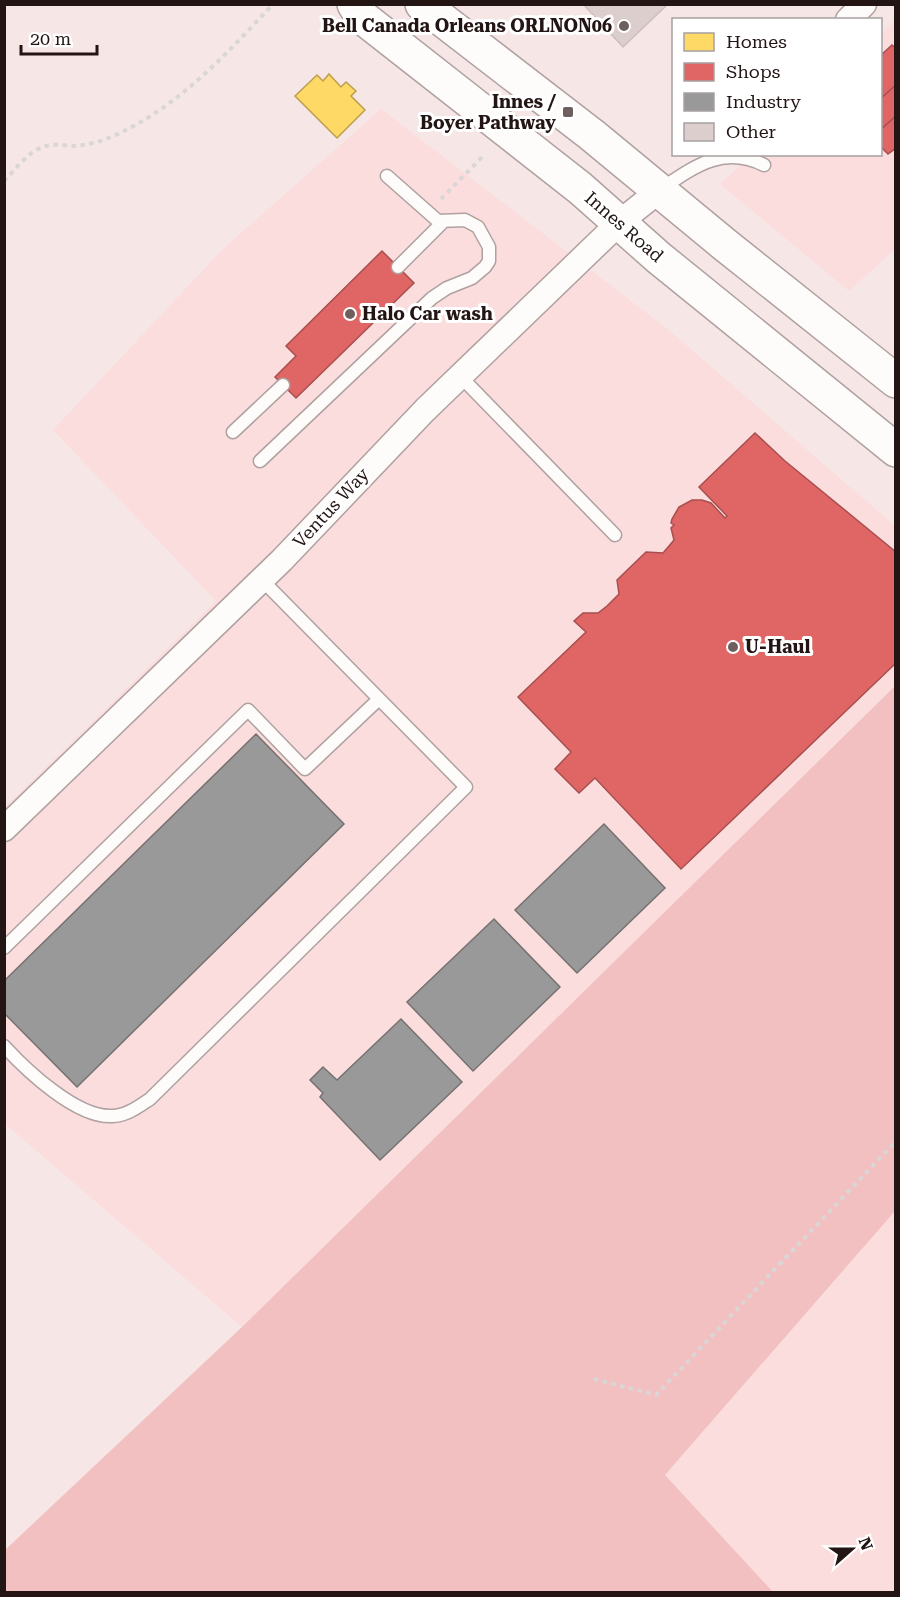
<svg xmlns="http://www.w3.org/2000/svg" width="900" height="1597" font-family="'Roboto Serif',serif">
<rect width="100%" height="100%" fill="#f6e7e6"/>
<path fill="#fadddc" d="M895 20V249L849 291 720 184 752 155 880 154 881 34Z
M381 109 670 331 895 526V686L242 1327 5 1124V807L216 601 53 430 222 250Z
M895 1211V1592H773L665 1475Z"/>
<path fill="#f2c0c1" d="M895 686V1211L665 1475 773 1592H5V1550L242 1327Z"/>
<path fill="#ffd966" stroke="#bd9e4e" stroke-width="1.5" d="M329 74 341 87 346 82 356 91 351 96 365 110 337 138 295 96 317 75 323 81Z"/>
<path fill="#e06666" stroke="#a84e4e" stroke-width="1.5" d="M892 45 896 48V85L880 99V56Z
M896 85V116L880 130V99Z
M896 116V148L888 154 880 146V130Z
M382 251 414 283 296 398 275 377 296 356 286 346Z
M755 433 785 461 896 552V663L681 869 595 778 579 793 555 769 571 752 518 697 586 632 574 621 583 613H598L607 606 619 594 617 580 646 552 663 553 669 546 674 540 671 528 674 525 671 523 672 519 679 507 692 500H702L711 503 725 518 727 516 699 487Z"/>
<path fill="#999" stroke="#767171" stroke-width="1.5" d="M256 734 344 824 77 1087 4 1013V981Z
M604 824 665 888 577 973 515 910Z
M494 919 560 987 473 1071 407 1002Z
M401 1019 462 1082 380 1160 320 1097 323 1093 310 1080 323 1067 337 1080Z"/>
<path fill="#ddcece" stroke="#cebfbf" stroke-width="1.5" d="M583 4H668L623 47Z"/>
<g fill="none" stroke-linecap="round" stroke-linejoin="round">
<g stroke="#afa1a0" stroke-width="15">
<path id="service" d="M661 189C695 166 723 145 764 165
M398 267 443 222
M460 376 615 535
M233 432 283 385
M260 461 432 298 447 288 472 278 485 267 489 261V247L478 227 465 220 438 221 387 176
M4 948 248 710 305 769 379 699
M4 1046C27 1071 77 1118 112 1116 126 1116 138 1107 150 1099L466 787 262 580"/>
</g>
<g stroke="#afa1a0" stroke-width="27">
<path id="minor" d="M848 20 864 4
M4 829 282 560 425 410 620 222 660 190"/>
</g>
<g stroke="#afa1a0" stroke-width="36">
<path id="secondary" d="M354 4 362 17 580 188 659 258 896 450
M422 4 592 135 724 244 896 381"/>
</g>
<path stroke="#dbd6d6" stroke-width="4" stroke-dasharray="4.5 4.5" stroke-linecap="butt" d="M4 181C16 169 29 150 46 146 55 143 65 146 74 146 94 145 113 137 130 128 187 98 230 50 273 4
M441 199 484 155
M594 1379 656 1395 896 1141"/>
<use href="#service" stroke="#fefbfb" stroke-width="12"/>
<use href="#minor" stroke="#fefbfb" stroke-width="24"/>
<use href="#secondary" stroke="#fefbfb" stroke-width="33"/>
</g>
<g fill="#6e5e5e" stroke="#fff" stroke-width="2">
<circle cx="624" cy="26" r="6"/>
<rect x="562" y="106" width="12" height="12" rx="3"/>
<circle cx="350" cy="314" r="6"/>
<circle cx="733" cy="647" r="6"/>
</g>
<g text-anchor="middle" stroke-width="6" stroke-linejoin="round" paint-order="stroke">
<g font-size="18" font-weight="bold" fill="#241515" stroke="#fff" text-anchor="end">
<text x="612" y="32">Bell Canada Orleans ORLNON06</text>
<text x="556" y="108">Innes /<tspan x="556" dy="21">Boyer Pathway</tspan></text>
<text x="362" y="320" text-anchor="start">Halo Car wash</text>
<text x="745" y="653" text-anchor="start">U-Haul</text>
</g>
<g font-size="18" fill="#241515" stroke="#fff">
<text transform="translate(624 227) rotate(41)" y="6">Innes Road</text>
<text transform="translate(331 508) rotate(-47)" y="6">Ventus Way</text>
</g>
</g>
<rect width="900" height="1597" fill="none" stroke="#241515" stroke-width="12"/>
<rect x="672" y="18" width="210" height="138" fill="#ffffff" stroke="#a7a1a1" stroke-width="1.5"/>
<rect x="684" y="33" width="30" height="18" fill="#ffd966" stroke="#a7a1a1" stroke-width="1.5"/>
<text x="726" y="48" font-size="18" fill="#241515">Homes</text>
<rect x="684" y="63" width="30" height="18" fill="#e06666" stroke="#a7a1a1" stroke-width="1.5"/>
<text x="726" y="78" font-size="18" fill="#241515">Shops</text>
<rect x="684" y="93" width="30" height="18" fill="#999999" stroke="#a7a1a1" stroke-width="1.5"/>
<text x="726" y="108" font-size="18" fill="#241515">Industry</text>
<rect x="684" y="123" width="30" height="18" fill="#ddcece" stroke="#a7a1a1" stroke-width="1.5"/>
<text x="726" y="138" font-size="18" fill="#241515">Other</text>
<g transform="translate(852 1549) rotate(69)" stroke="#ffffff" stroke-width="4.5" paint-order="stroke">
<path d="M0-4.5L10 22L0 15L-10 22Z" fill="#241515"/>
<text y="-9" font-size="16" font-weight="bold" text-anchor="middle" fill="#241515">N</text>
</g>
<path d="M21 45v9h76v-9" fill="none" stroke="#241515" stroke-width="3"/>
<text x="30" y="45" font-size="18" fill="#241515" stroke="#ffffff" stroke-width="4.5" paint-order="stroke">20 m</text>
</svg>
